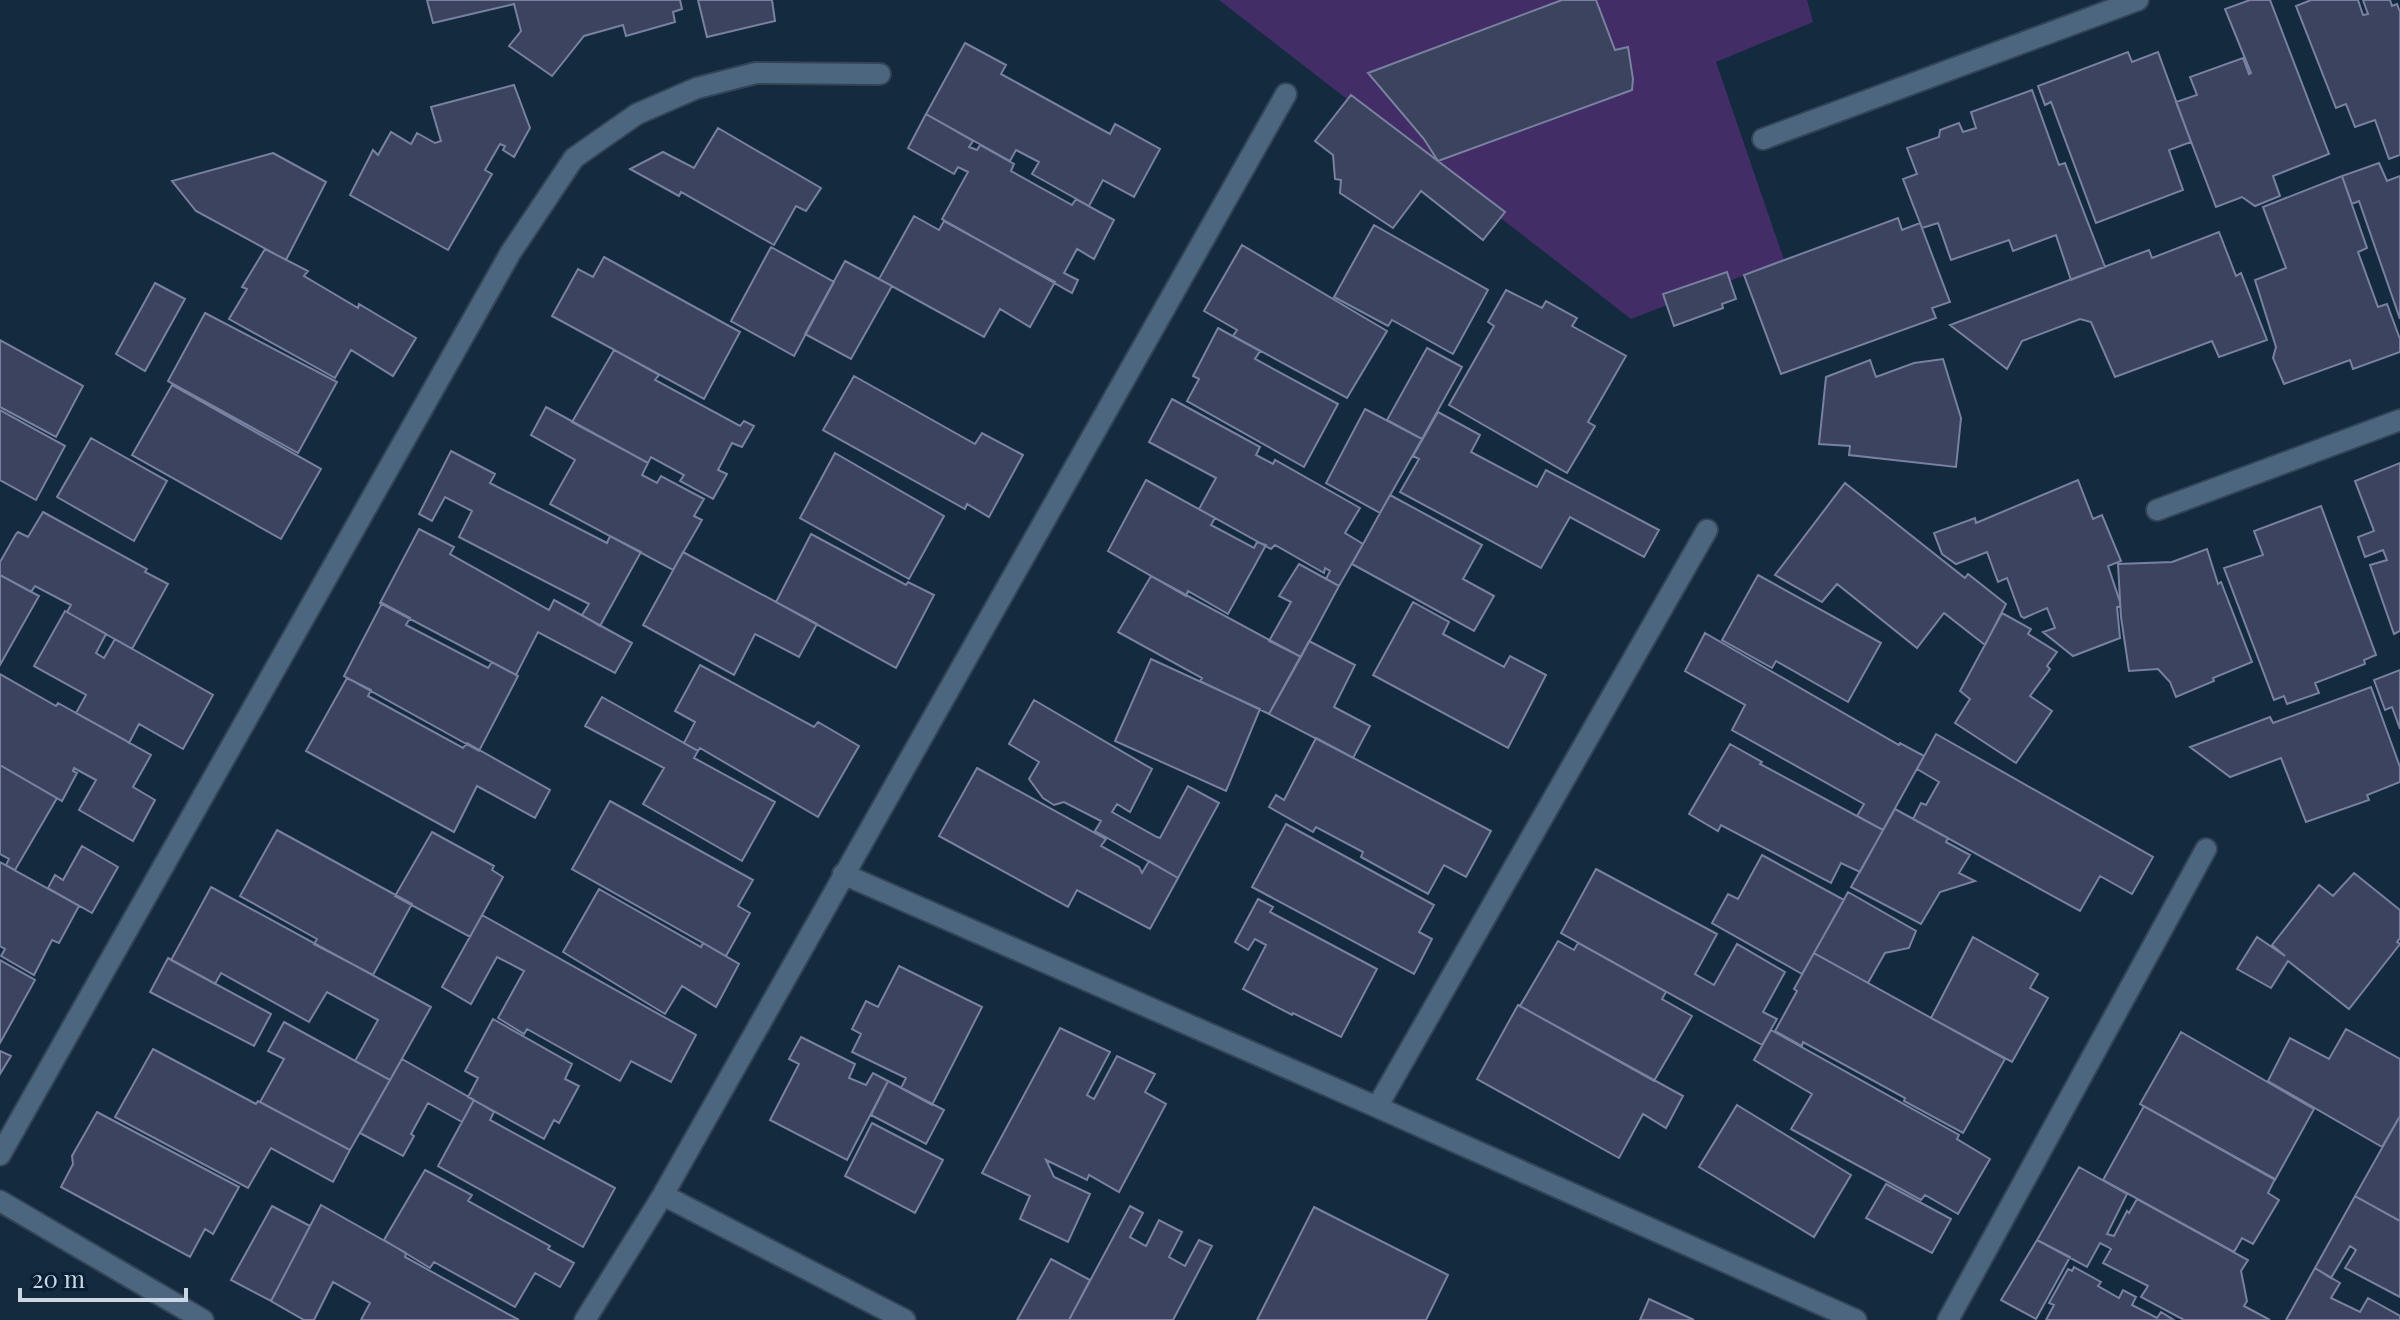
<svg xmlns="http://www.w3.org/2000/svg" width="2400" height="1320" font-family="'Playfair Display',serif">
<rect width="100%" height="100%" fill="#132a3f"/>
<path fill="#422d66" d="M1219 0H1807L1813 22 1716 62 1784 260 1631 319Z"/>
<path fill="#3c435f" stroke="#7981a1" stroke-width="2" d="M427 0H680L682 9 673 12 675 22 626 36 623 25 584 36 552 76 509 46 521 31 514 4 433 23Z
M698 0H772L775 21 707 37Z
M1562 0H1596L1615 50 1628 47 1633 79 1632 90 1438 161 1424 139 1368 73Z
M2250 0H2270L2329 154 2273 176 2280 196 2255 206 2242 197 2216 207 2176 102 2197 95 2190 77 2243 58 2249 74 2251 73 2225 9Z
M2311 0H2358L2363 15 2368 14 2363 0H2390L2392 6 2397 4 2400 12V155L2389 159 2375 120 2355 127 2346 104 2336 108 2296 6Z
M965 43 1006 65 1001 74 1110 134 1115 124 1160 149 1134 197 1103 180 1089 206 1032 174 1039 162 1016 150 1010 161 926 114Z
M2128 52 2132 62 2158 52 2191 142 2169 150 2183 190 2096 223 2051 102 2045 105 2038 86Z
M514 85 530 128 514 157 503 150 505 146 500 144 485 170 492 174 448 250 350 195 373 150 378 155 391 132 411 144 417 133 435 143 441 141 431 107Z
M2032 90 2059 165 2065 163 2105 267 2071 280 2056 235 2013 251 2009 240 1951 260 1938 223 1922 228 1903 179 1917 174 1907 148 1939 137 1940 130 1959 123 1963 132 1976 128 1971 112Z
M1351 95 1505 212 1483 240 1421 191 1393 228 1340 193 1341 180 1335 179 1333 155 1315 141Z
M926 114 973 141 969 147 977 150 980 145 1014 164 1011 171 1072 205 1076 199 1114 220 1094 259 1077 249 1064 273 1078 280 1072 293 942 219 968 172 958 167 954 174 908 148Z
M718 128 821 188 806 211 796 206 774 245 681 192 679 196 630 169 663 152 694 168Z
M273 153 326 182 286 260 196 211 172 181Z
M2379 163 2387 181 2400 176V319L2359 201 2352 204 2342 176Z
M2342 176 2367 248 2358 252 2378 307 2387 304 2400 339V352L2353 369 2350 360 2284 384 2273 358 2276 347 2255 280 2286 268 2263 207Z
M914 216 939 230 944 221 1055 282 1030 327 1000 309 984 337 879 279Z
M1898 218 1902 230 1920 223 1950 302 1932 308 1936 318 1781 374 1744 275Z
M1374 225 1488 290 1453 354 1392 320 1388 326 1334 297Z
M2219 232 2236 276 2241 273 2267 340 2219 357 2212 341 2115 377 2091 322 2080 319 2022 341 2007 369 1950 325 2149 250 2152 258Z
M1242 245 1387 331 1347 398 1233 336 1237 330 1204 311Z
M771 247 834 282 794 356 731 321Z
M265 249 308 271 304 276 358 308 359 304 416 338 393 376 351 350 335 378 229 319 247 289 242 287Z
M604 257 740 332 704 399 552 316 578 269 593 277Z
M845 261 892 286 851 359 805 334Z
M1727 272 1736 299 1722 304 1723 308 1674 326 1663 294Z
M155 283 185 299 145 371 116 354Z
M1506 290 1542 308 1546 301 1577 318 1572 326 1626 356 1588 422 1595 426 1567 473 1449 405 1494 326 1488 322Z
M205 313 337 382 298 453 168 381Z
M1218 328 1260 351 1255 359 1338 404 1304 467 1187 401 1199 379 1193 376Z
M0 340 83 386 56 437 0 407Z
M1427 348 1462 367 1422 439 1387 420Z
M614 350 659 375 655 380 740 426 744 421 754 426 742 447 732 443 718 470 727 474 713 499 680 481 684 475 651 457 648 463 572 422Z
M1943 359 1961 418 1956 467 1849 455 1850 446 1819 444 1826 377 1870 360 1876 377 1914 363Z
M854 376 975 444 982 433 1023 455 989 517 967 504 965 509 823 430Z
M172 385 321 469 281 539 132 455Z
M1172 399 1260 447 1256 455 1273 464 1275 460 1360 508 1345 533 1363 544 1339 586 1326 579 1330 571 1325 568 1324 573 1275 545 1271 549 1199 509 1216 478 1149 442Z
M546 407 648 463 642 475 657 483 661 476 704 499 694 516 702 520 673 570 550 504 575 460 531 435Z
M1365 409 1422 439 1380 513 1326 483Z
M0 410 65 446 36 500 0 480Z
M1438 412 1480 435 1471 452 1537 487 1546 470 1659 530 1644 557 1570 517 1541 568 1400 492 1419 459 1413 456Z
M91 438 167 481 134 541 57 497Z
M451 451 495 474 490 483 607 543 610 536 641 552 600 626 582 615 589 604 459 537 472 511 445 497 432 521 419 514Z
M835 453 944 516 909 579 800 518Z
M2400 463V631L2394 634 2370 565 2387 560 2383 550 2365 557 2358 537 2374 531 2355 481Z
M1146 480 1215 518 1211 525 1254 548 1257 542 1266 545 1228 614 1188 591 1186 596 1108 551Z
M2078 480 2093 519 2102 515 2121 561 2108 566 2120 602V607H2117L2120 638 2073 656 2043 632 2055 628 2047 608 2024 618 2021 616 2007 578 1998 582 1987 552 1956 564 1942 554 1934 533 1975 518 1976 523Z
M1845 483 1965 578 1968 574 2006 604 1985 645 1944 613 1917 648 1837 584 1822 602 1775 575Z
M1390 495 1482 545 1463 579 1494 596 1474 631 1352 564Z
M2321 506 2376 655 2364 660 2365 664 2315 683 2319 693 2287 704 2284 696 2274 700 2224 568 2263 555 2254 531Z
M43 512 147 569 145 572 168 584 132 649 67 612 71 605 35 586 31 592 0 575V562L16 534 18 532 28 537Z
M419 529 454 547 450 554 549 610 554 600 632 643 615 673 538 632 516 675 380 603Z
M811 534 906 585 908 582 934 595 896 668 776 602Z
M2207 549 2218 584 2221 582 2252 662 2213 678 2214 681 2176 697 2170 682 2158 669 2129 671 2121 617 2118 564 2172 562Z
M683 552 817 624 799 657 755 634 734 675 643 625Z
M1299 564 1339 586 1301 657 1269 641 1291 602 1279 596Z
M0 575 39 596 0 665Z
M1758 575 1881 643 1848 702 1776 661 1772 668 1722 640Z
M1151 576 1301 657 1269 714 1200 681 1202 678 1118 632Z
M1413 602 1449 622 1443 634 1504 667 1510 656 1546 675 1508 748 1373 675Z
M382 603 410 618 406 625 488 668 492 662 518 676 479 751 344 676Z
M65 611 106 634 96 653 104 658 115 639 213 695 183 749 139 724 129 743 125 740 76 713 86 695 34 666Z
M2002 613 2031 629 2028 634 2057 652 2047 666 2050 669 2030 696 2052 711 2016 763 1955 723 1970 699 1960 691Z
M1705 633 1899 745 1900 743 1924 756 1883 830 1857 816 1864 804 1732 730 1745 705 1685 671Z
M1309 641 1355 665 1334 707 1370 726 1353 758 1269 714Z
M1151 659 1260 709 1226 791 1115 741Z
M700 665 814 727 818 722 859 746 818 817 700 748 698 751 684 743 695 722 675 711Z
M2400 670V729L2392 707 2385 710 2374 680Z
M0 674 56 706 58 703 151 755 133 787 155 800 133 841 79 810 96 780 74 768 73 771 77 773 62 801 0 765Z
M347 678 371 690 368 696 463 748 467 743 550 790 535 818 477 786 454 832 306 751Z
M2371 687 2400 767V782L2367 795 2369 800 2306 822 2281 758 2230 777 2190 747 2270 717 2273 723Z
M602 697 698 751 694 758 775 802 742 861 643 804 664 768 585 726Z
M1034 700 1152 769 1130 812 1117 804 1112 812 1157 837 1160 838 1188 786 1219 803 1178 878 1095 831 1101 821 1064 802 1054 805 1043 798 1029 779 1039 762 1009 744Z
M1936 734 2153 857 2132 894 2100 876 2080 911 1913 819 1921 803 1926 805 1939 782 1917 769Z
M1316 738 1491 831 1466 877 1444 865 1428 894 1361 857 1363 852 1316 827 1313 832 1269 807 1276 795 1284 800Z
M1730 744 1762 762 1760 764 1883 830 1860 872 1841 863 1831 883 1721 825 1718 831 1689 814Z
M0 765 57 798 15 870 6 865 9 859 0 854Z
M977 768 1106 839 1101 846 1139 867 1142 873 1149 861 1178 878 1150 929 1077 890 1068 907 939 836Z
M610 801 753 880 738 906 750 913 726 956 572 869Z
M1895 809 1948 838 1946 842 1970 855 1959 873 1975 881 1940 892 1921 924 1851 887Z
M1286 824 1434 905 1419 932 1432 939 1414 974 1252 887Z
M277 830 412 904 373 975 314 944 317 939 240 896Z
M432 832 494 866 492 870 503 877 470 937 395 896Z
M82 846 118 867 92 913 48 888 55 875 63 880Z
M1762 855 1844 900 1802 974 1712 923 1728 894 1738 899Z
M0 862 79 906 59 943 52 940 34 975 1 956 5 949 0 946Z
M1596 869 1717 934 1695 974 1714 985 1737 944 1785 972 1763 1012 1777 1019 1762 1045 1561 933Z
M2354 873 2400 910V938L2397 942 2400 944 2349 1009 2288 961 2271 988 2237 969 2257 937 2285 956 2272 945 2319 885 2333 896Z
M211 887 431 1007 390 1080 355 1061 378 1020 327 992 309 1022 221 973 215 984 171 960Z
M599 889 701 947 703 943 739 964 716 1007 682 986 665 1014 563 952Z
M1848 892 1916 931 1909 948 1885 953 1868 983 1814 953Z
M1258 899 1273 907 1270 912 1377 969 1341 1037 1293 1013 1292 1015 1243 989 1266 945 1255 939 1248 950 1235 942Z
M482 915 696 1035 671 1082 631 1061 620 1081 527 1029 524 1034 498 1018 524 971 497 957 471 1004 442 987Z
M1973 937 2038 974 2030 988 2048 998 2012 1062 1931 1018Z
M1558 941 1574 950 1578 943 1666 992 1662 999 1692 1016 1654 1081 1520 1006Z
M1814 953 2005 1059 1963 1133 1904 1101 1905 1098 1803 1042 1802 1046 1775 1031 1797 991 1794 989Z
M168 958 271 1014 254 1046 150 992Z
M0 960 35 980 0 1043Z
M899 966 982 1007 932 1105 901 1088 906 1078 852 1052 861 1034 852 1029 866 1001 878 1007Z
M1518 1005 1683 1096 1666 1128 1643 1114 1619 1158 1477 1079Z
M493 1019 572 1064 565 1079 579 1086 559 1123 554 1120 544 1139 468 1097 478 1078 465 1071Z
M284 1022 390 1080 350 1150 260 1102 284 1059 268 1051Z
M1060 1028 1110 1052 1087 1095 1094 1099 1117 1056 1155 1074 1145 1092 1166 1104 1119 1192 1089 1175 1087 1180 1046 1160 1054 1177 1090 1194 1068 1242 1020 1219 1030 1196 982 1173Z
M2346 1029 2400 1059V1116L2382 1147 2268 1081 2290 1038 2329 1059Z
M1771 1030 1959 1135 1957 1139 1990 1159 1958 1214 1925 1195 1921 1200 1791 1129 1812 1094 1754 1060Z
M2181 1032 2314 1109 2275 1180 2140 1104Z
M801 1037 855 1064 849 1078 866 1085 873 1073 888 1081 847 1160 770 1120 799 1064 789 1059Z
M153 1049 256 1104 258 1101 350 1150 333 1182 271 1148 248 1188 115 1117Z
M0 1051 11 1056 0 1074Z
M402 1059 474 1100 462 1122 428 1103 411 1134 414 1136 403 1156 360 1133Z
M888 1081 944 1110 926 1144 871 1115Z
M474 1100 494 1112 490 1120 615 1188 583 1247 438 1166Z
M1737 1105 1851 1175 1814 1237 1699 1167Z
M2144 1106 2275 1179 2268 1193 2279 1200 2253 1244 2242 1238 2234 1252 2103 1180Z
M97 1112 239 1187 213 1234 205 1229 190 1257 61 1187 73 1164 72 1156Z
M2400 1116V1221L2355 1196Z
M872 1123 943 1160 915 1213 845 1176Z
M2079 1167 2127 1194 2107 1234 2114 1236 2127 1211 2129 1213 2137 1199 2248 1260 2241 1271 2247 1301 2244 1306 2270 1320H2184L2141 1297 2148 1286 2103 1263 2111 1249 2108 1247 2100 1243 2087 1267 2037 1240Z
M425 1170 472 1195 468 1201 550 1246 548 1249 574 1263 560 1287 535 1273 515 1307 434 1262 430 1268 384 1240Z
M1886 1184 1951 1219 1932 1253 1866 1218Z
M2355 1196 2400 1221V1297L2345 1268 2356 1250 2350 1246 2331 1278 2315 1268Z
M321 1205 406 1253 405 1257 519 1320H361L370 1303 333 1282 314 1320H304L271 1301Z
M272 1206 310 1226 271 1301 231 1280Z
M1130 1206 1143 1213 1130 1237 1146 1246 1159 1220 1182 1232 1169 1257 1185 1266 1199 1240 1212 1246 1173 1320H1069Z
M1314 1207 1448 1275 1426 1320H1257Z
M2037 1240 2070 1257 2036 1319 2001 1300Z
M1051 1259 1090 1280 1069 1320H1017Z
M2074 1267 2101 1282 2098 1286 2119 1298 2123 1290 2136 1297 2132 1305 2157 1318 2161 1312 2174 1320H2046L2054 1305 2049 1303 2068 1269 2072 1271Z
M2315 1268 2340 1283 2331 1298 2360 1312 2368 1298 2400 1316V1320H2286Z
M1649 1299 1694 1320H1640Z"/>
<g fill="none" stroke-linecap="round" stroke-linejoin="round">
<g stroke="#344457" stroke-width="24">
<path id="minor" d="M1763 139 2138 0
M2157 510 2400 420
M843 874 1377 1107 1856 1320
M1377 1107 1707 530
M0 1155 511 252 574 158 637 114 697 88 756 73 880 74
M663 1195 905 1320
M0 1201 203 1320
M585 1320 663 1195 1286 94
M1948 1320 2206 849"/>
</g>
<use href="#minor" stroke="#4d667f" stroke-width="20"/>
</g>
<path d="M20 1288v12h166v-12" fill="none" stroke="#c9d7e5" stroke-width="4"/>
<text x="32" y="1288" font-size="24" fill="#c9d7e5" stroke="#092034" stroke-width="6" paint-order="stroke">20 m</text>
</svg>
